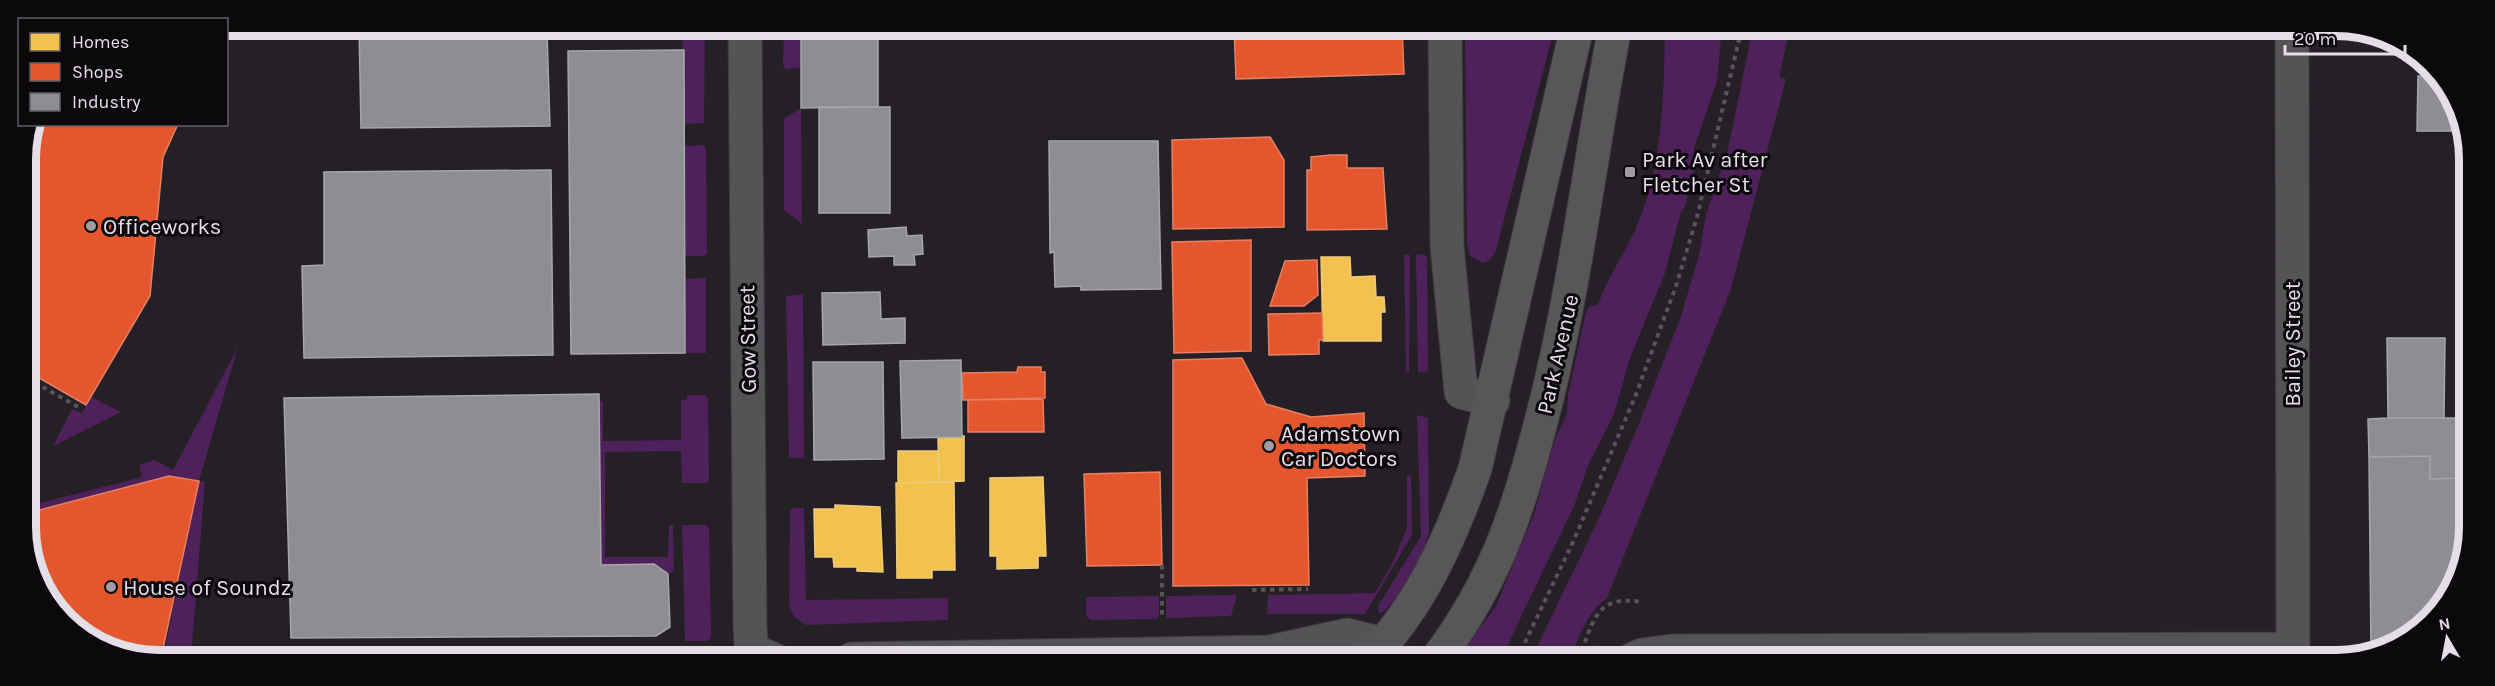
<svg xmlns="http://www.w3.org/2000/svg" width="2495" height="686" font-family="Karla,sans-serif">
<rect width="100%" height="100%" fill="#242025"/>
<path fill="#4e215a" d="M682 26H705L704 123 684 124Z
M784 26H801V68L786 69 783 65Z
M1465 27H1551L1553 34 1496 250 1491 259 1483 263 1470 256 1467 244Z
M1665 27H1722L1717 81 1694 148 1698 165 1689 181 1686 205 1681 212 1665 273 1630 358 1614 414 1589 463 1574 506 1501 659H1457L1496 606 1534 514 1555 439 1567 414 1568 396 1586 311 1590 306 1598 305C1608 275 1627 251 1638 223 1663 163 1664 92 1665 27Z
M1753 27H1790L1779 77 1786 79 1731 289 1607 598C1586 613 1580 637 1570 659H1531L1599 518 1640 421 1680 319 1699 255 1706 215 1728 149Z
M801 108 802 224 784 210V119Z
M703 145 706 149 707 253 704 256H685L684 146Z
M1424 254 1427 257 1428 371 1418 373 1416 255Z
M1404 255H1410L1409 373 1406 372Z
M706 278V353H685V279Z
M803 294 804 458H789L786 296Z
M238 347 199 481 205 482 191 658H163L199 481 169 476 28 513V506L142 477 139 465 154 460 173 470Z
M687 395H705L708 399 709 478 707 483H682L681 451 605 452V557H668L669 525H673L674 571 668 574 653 564 601 565 599 401H603V441L681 440V400L687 399Z
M91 397 121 412 53 446 72 409 82 413Z
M1417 415 1428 418 1429 534C1423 554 1398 606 1379 614L1378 606 1421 536Z
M1411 475 1412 535 1365 614H1267L1268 595 1375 593 1391 566 1407 528V476Z
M794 508H804L806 600 948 598V620L806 625 794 617 789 605 790 510Z
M682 525H706L709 529 711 637 708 641H685Z
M1237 595 1231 616 1166 618V596Z
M1159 596V617L1156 619 1091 620 1086 616V597Z"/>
<path fill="#f2c14e" stroke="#eeca7c" stroke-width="1.5" d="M1321 257H1350L1351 277 1375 276 1376 297H1384L1385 312H1381V341H1323Z
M964 436V481L939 482 938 437Z
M898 451H938L939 482 898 483Z
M1043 477 1046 556H1038V568L997 569V556H990V478Z
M954 482 955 570H932V578H897L896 483Z
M835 505 880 507 883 572 857 571V567H834L833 557H815L814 509H835Z"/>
<path fill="#e4572e" stroke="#e48065" stroke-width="1.5" d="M1234 27H1402L1404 74 1236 79Z
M33 124H178L163 157 150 296 86 405 27 371 26 150Z
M1270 137 1284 160V227L1173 229 1172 140Z
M1331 155H1347V168H1383L1387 229 1307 230V170H1311V157Z
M1251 240V351L1174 353 1172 242Z
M1317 260 1318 295 1304 306H1270L1285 261Z
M1322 313 1323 340H1319V354L1269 355 1268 314Z
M1242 358 1266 404 1311 417 1364 413 1365 476 1307 478 1309 585 1173 586V360Z
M1018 367H1041V372H1045V398L963 400 962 373 1017 372Z
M1043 399 1044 432H968V400Z
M1160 472 1162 565 1087 566 1084 474Z
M169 476 199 481 161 658H132L64 621 28 554V513Z"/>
<path fill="#8d8d92" stroke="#a7a6ab" stroke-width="1.5" d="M359 26H682V31L547 32 550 126 361 128Z
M801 26H878V107L801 108Z
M684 50 685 353 571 354 568 51Z
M2418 76H2437L2467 133V237H2461L2459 131H2417Z
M819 107H890V213H819Z
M1049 141H1158L1161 289 1081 290V286L1055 287 1054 252 1050 253Z
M551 170 553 355 304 358 302 266 324 265V172Z
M906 227 907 236 922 235 923 254 914 255 915 265H894V256L869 257 868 230Z
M880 292 881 319 905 318V343L823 345 822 293Z
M2387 338H2445L2444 418H2388Z
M961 360 962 437 902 438 900 361Z
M813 362H883L884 459 814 460Z
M599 394 601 565 654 564 668 574 670 627 656 636 291 638 284 398Z
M2388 418H2463L2464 478 2430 479V456L2369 457 2368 419Z
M2430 456V479L2467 478V554L2424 628 2371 649 2369 457Z"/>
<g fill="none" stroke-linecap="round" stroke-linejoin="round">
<g stroke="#3e3c3f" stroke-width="35">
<path id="minor" d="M745 26 750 626 751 643 756 652 773 659
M1445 27 1447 246 1461 392 1493 401
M2292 28 2293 660
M852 659 1269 652 1347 635 1384 644
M1633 659 1642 655 1672 651 2293 649"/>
</g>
<g stroke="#3e3c3f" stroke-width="35">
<path id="secondary" d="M1369 659C1421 606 1450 539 1475 469L1577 27
M1437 659C1500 576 1522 498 1547 398 1577 276 1591 151 1615 27"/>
</g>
<path stroke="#565456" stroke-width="4" stroke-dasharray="4.5 4.5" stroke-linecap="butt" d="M27 378 80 408
M1162 565V617
M1252 590 1308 589
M1582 652 1597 646
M1517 659 1573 542 1635 397 1676 286 1697 217 1742 27
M1578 659C1594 624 1593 594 1642 602"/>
<use href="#minor" stroke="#565356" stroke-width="33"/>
<use href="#secondary" stroke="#585658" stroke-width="33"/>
</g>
<g fill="#a19ca2" stroke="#0c090d" stroke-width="2">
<rect x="1624" y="166" width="12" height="12" rx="3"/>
<circle cx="91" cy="226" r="6"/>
<circle cx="1269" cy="446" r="6"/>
<circle cx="111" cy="587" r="6"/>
</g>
<g text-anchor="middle" stroke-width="6" stroke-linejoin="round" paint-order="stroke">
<g font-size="22" fill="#e4dfe6" stroke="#0c090d" text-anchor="start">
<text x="1642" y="167">Park Av after<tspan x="1642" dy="25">Fletcher St</tspan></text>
<text x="103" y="234">Officeworks</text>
<text x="1281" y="441">Adamstown<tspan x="1281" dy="25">Car Doctors</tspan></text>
<text x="123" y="595">House of Soundz</text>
</g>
<g font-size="22" fill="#e4dfe6" stroke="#0c090d">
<text transform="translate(747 339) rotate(-91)" y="8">Gow Street</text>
<text transform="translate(2292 344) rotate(-90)" y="8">Bailey Street</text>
<text transform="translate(1557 354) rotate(-77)" y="8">Park Avenue</text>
</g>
</g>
<path d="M0 0H2495V686H0ZM159 36H2336A123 123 0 0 1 2459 159V527A123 123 0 0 1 2336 650H159A123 123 0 0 1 36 527V159A123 123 0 0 1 159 36Z" fill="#0c090d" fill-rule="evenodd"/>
<path fill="none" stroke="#e4dfe6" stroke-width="8" d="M159 36H2336A123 123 0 0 1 2459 159V527A123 123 0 0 1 2336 650H159A123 123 0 0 1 36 527V159A123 123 0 0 1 159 36Z"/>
<rect x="18" y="18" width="210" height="108" fill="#0c090d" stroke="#625f64" stroke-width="1.5"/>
<rect x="30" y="33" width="30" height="18" fill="#f2c14e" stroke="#625f64" stroke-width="1.5"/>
<text x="72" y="48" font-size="18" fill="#e4dfe6">Homes</text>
<rect x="30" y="63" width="30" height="18" fill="#e4572e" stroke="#625f64" stroke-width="1.5"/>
<text x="72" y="78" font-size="18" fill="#e4dfe6">Shops</text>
<rect x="30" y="93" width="30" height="18" fill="#8d8d92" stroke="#625f64" stroke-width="1.5"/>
<text x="72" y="108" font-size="18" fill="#e4dfe6">Industry</text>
<g transform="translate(2447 638) rotate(350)" stroke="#0c090d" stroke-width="4.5" paint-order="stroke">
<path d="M0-4.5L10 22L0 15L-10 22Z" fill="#e4dfe6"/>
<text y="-9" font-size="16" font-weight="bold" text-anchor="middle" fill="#e4dfe6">N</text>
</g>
<path d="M2285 45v9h120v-9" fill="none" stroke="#e4dfe6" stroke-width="3"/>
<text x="2294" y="45" font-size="18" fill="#e4dfe6" stroke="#0c090d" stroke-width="4.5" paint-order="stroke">20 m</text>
</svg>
